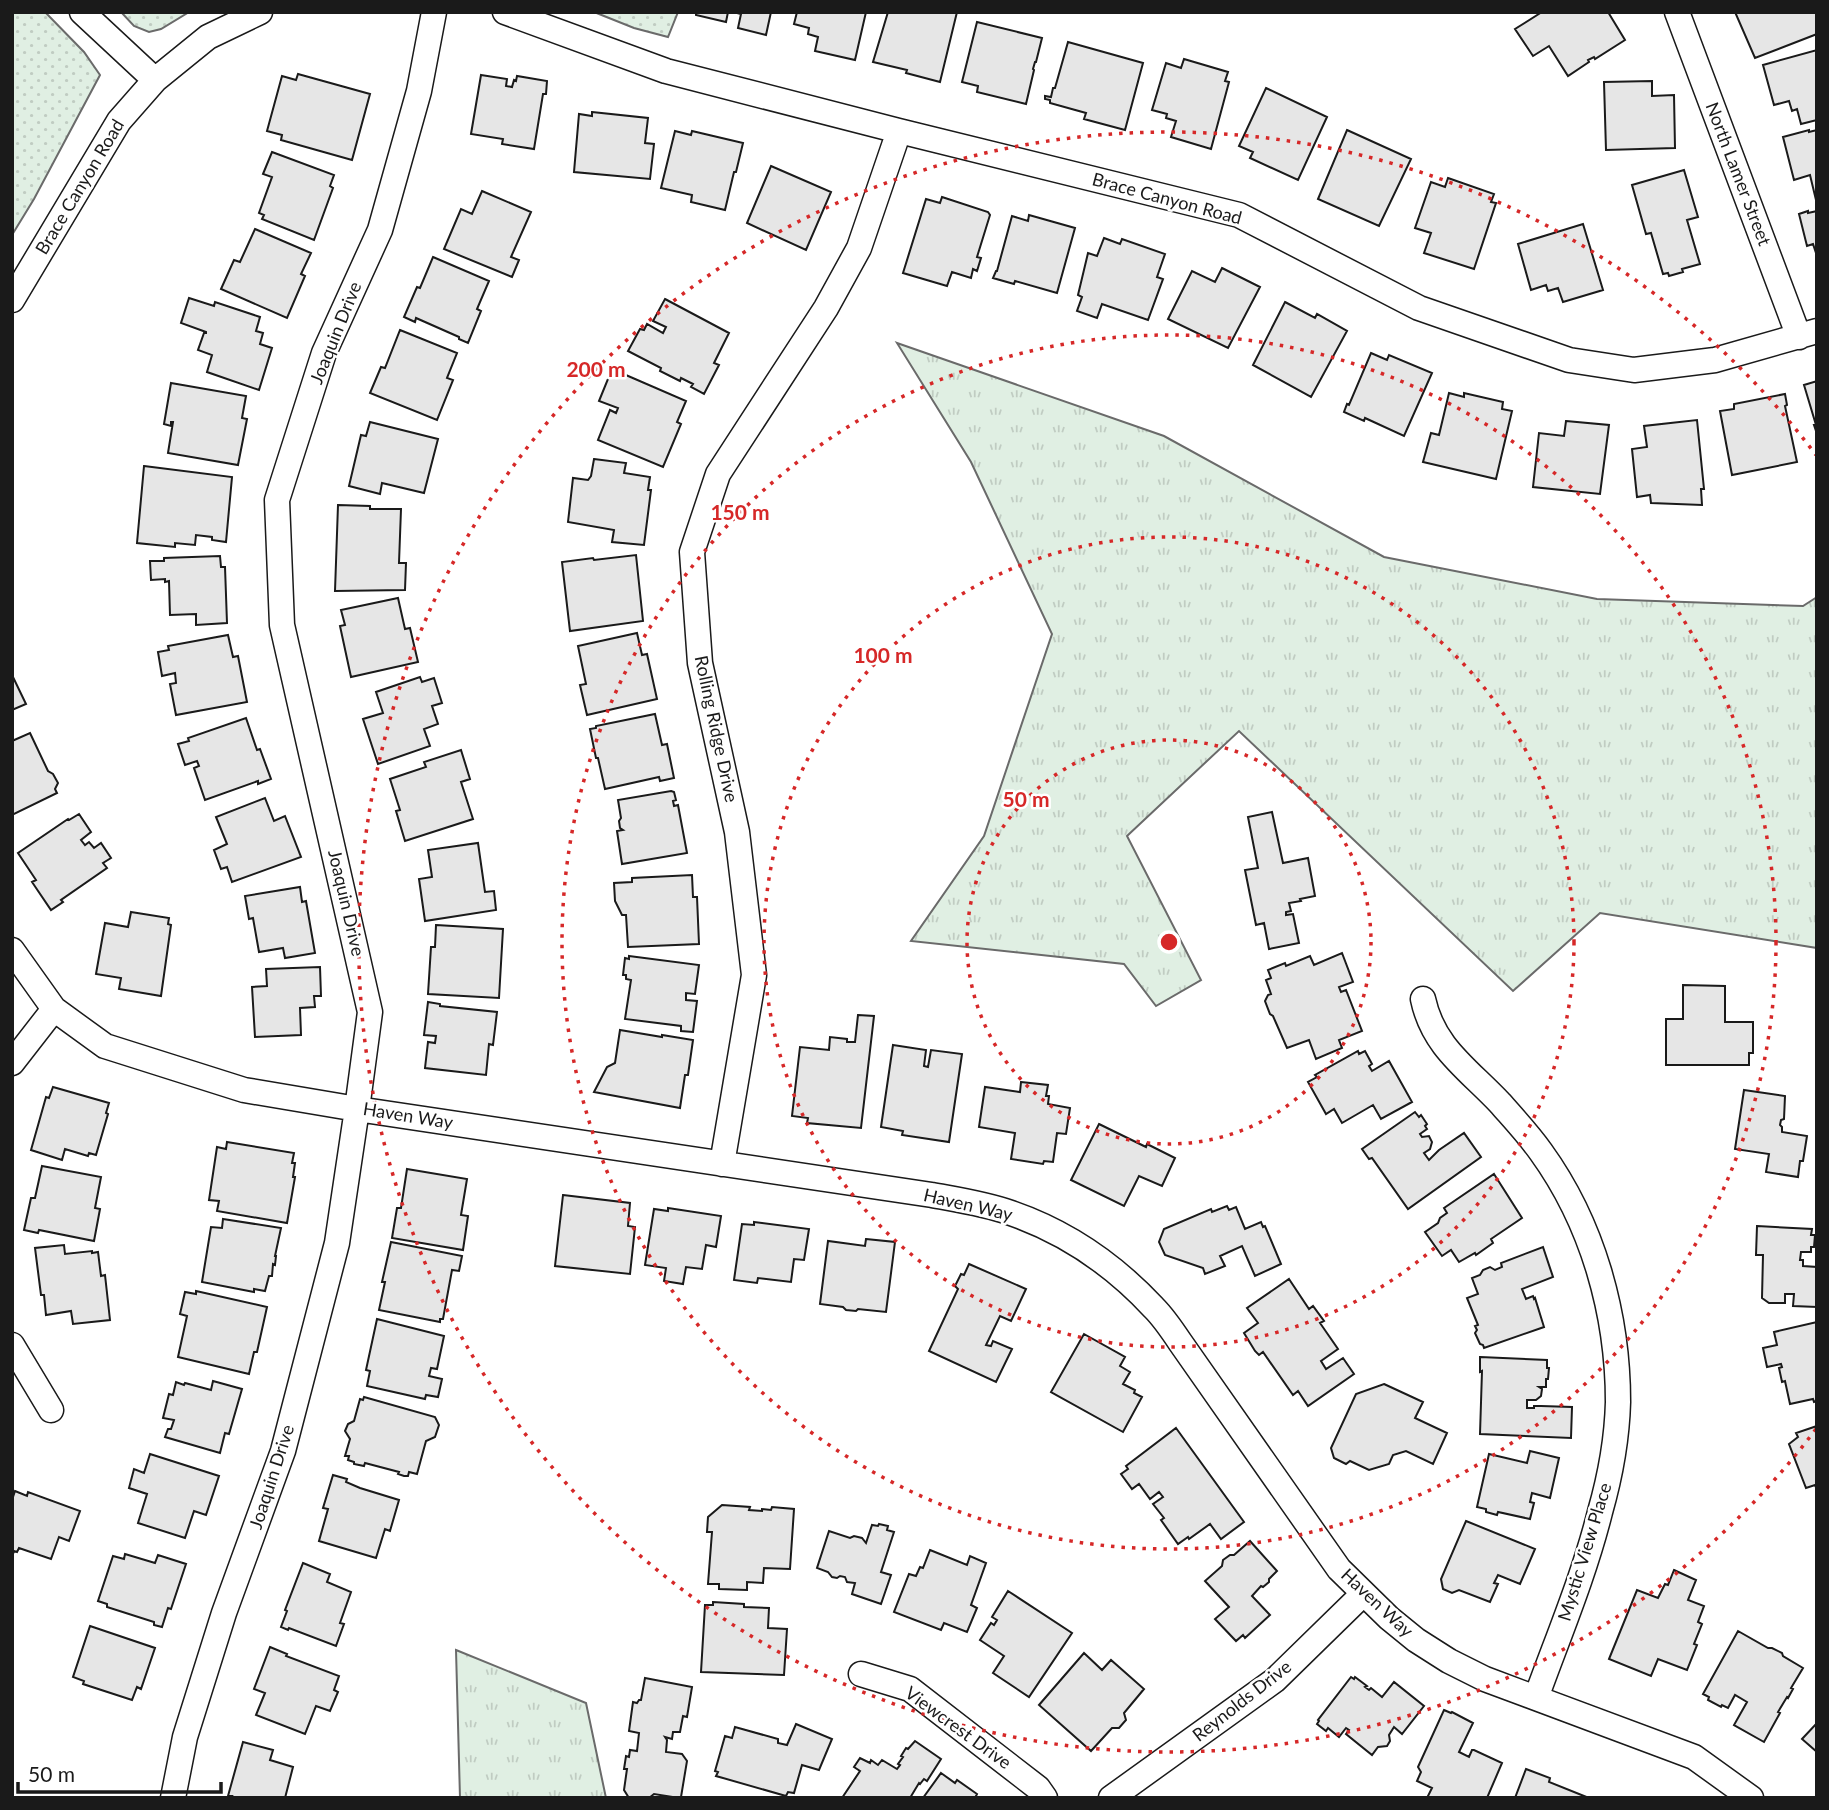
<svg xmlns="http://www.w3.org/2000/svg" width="1829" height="1810" font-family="Lato,sans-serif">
<defs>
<pattern id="grass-tufts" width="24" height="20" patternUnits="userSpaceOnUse" patternTransform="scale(1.75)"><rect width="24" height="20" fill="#e0efe3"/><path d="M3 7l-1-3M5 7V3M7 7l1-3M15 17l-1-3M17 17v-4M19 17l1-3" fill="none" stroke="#c0ccc2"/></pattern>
<pattern id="park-dots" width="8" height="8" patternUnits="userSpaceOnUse" patternTransform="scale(1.75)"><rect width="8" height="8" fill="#e0efe3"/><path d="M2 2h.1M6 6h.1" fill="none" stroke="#c0ccc2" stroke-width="1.8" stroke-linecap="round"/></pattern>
</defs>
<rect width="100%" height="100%" fill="#fff"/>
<path fill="url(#grass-tufts)" stroke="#6a6a6a" stroke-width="2" d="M897 343 1164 436 1384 557 1597 599 1803 606 1817 597V948L1600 913 1513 991 1239 731 1127 836 1201 980 1156 1006 1124 964 911 941 984 836 1052 634 971 462Z
M456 1650 586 1703 606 1798H460Z"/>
<path fill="url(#park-dots)" stroke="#6a6a6a" stroke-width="2" d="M12 12H45L84 52 100 75 34 199 12 235Z
M121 12H189L161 29 149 32 134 26Z
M594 12H678L668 37 634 28Z"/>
<path fill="#e6e6e6" stroke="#1a1a1a" stroke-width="2" d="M696 12H728L726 22 696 15Z
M733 12H771L766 35 738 28 741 14Z
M797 12H866L855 60 815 51 818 37 808 34 809 28 794 24Z
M888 12H957L940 82 906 73 907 70 873 62Z
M1542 12H1608L1625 40 1595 59 1594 57 1588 60 1589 62 1568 76 1549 46 1533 56 1515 29Z
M1735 12H1816L1817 34 1755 58Z
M977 22 1042 38 1036 62H1035L1033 69 1034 70 1026 104 977 92 978 86 962 82Z
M1068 42 1143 63 1125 130 1084 119 1086 113 1050 103V100L1045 99V96L1051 97 1053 88H1055Z
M1817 50V120L1801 124 1797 109 1792 111 1789 101 1774 105 1763 65Z
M1184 59 1228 72 1225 81 1229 82 1211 149 1171 137 1176 121 1166 118 1167 114 1152 110 1166 63 1181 68Z
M298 74 370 94 352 160 281 140 282 135 267 131 282 76 296 80Z
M481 75 507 79 506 86 512 87 514 80 516 81 517 76 547 81 546 94H543L534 149 502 144 503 139 471 134Z
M1652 81V96L1674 95 1675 148 1606 150 1604 82Z
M1266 88 1327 117 1298 180 1250 158 1253 152 1239 146Z
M592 112 648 118 645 143 654 144 650 179 574 172 579 114 592 116Z
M1347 130 1411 159 1379 226 1318 199Z
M1809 130V132L1817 130 1816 200 1810 175 1794 180 1783 137Z
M675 131 691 135 692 131 743 143 736 172H734L725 210 691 202 692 195 661 188Z
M272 152 334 175 330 186 333 188 314 240 262 219 264 215 259 213 272 177 263 174Z
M771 166 831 192 806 250 747 223Z
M1684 170 1698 217 1687 220 1700 264 1682 269 1683 272 1669 276 1668 273 1663 274 1651 233 1646 234 1632 185Z
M1448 178 1494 194 1491 202 1496 203 1474 269 1424 253 1431 233 1415 228 1431 182 1445 187Z
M482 191 531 212 511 257 519 260 512 277 444 249 461 209 472 214Z
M942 197 988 212 990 215 977 257 981 258 977 271 973 269 971 278 952 272 947 286 903 273 926 199 940 203Z
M1808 211V213L1817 211V256L1813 244 1807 246 1799 214Z
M1029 215 1075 228 1057 293 1015 281 1014 284 993 278 996 271H997L1012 216 1028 221Z
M1583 224 1603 290 1563 302 1558 288 1548 291 1546 285 1531 290 1518 244Z
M255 229 311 253 301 274 305 276 287 318 221 289 234 260 240 262Z
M1104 238 1120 244 1122 239 1165 254 1157 277 1163 279 1148 320 1102 304 1097 318 1077 311 1082 297 1078 295 1088 253 1097 256Z
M433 257 489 281 477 309 481 311 468 343 459 339V337L416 318 415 322 404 317 417 287 420 288Z
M1222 268 1260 287 1228 348 1168 319 1192 271 1215 282Z
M189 298 214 306 215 302 260 317 256 331 263 333 260 344 272 348 259 390 207 372 212 355 198 350 204 333H206V332L181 323Z
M665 299 729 333 714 363 719 365 704 394 691 387 693 384 681 378 680 381 660 371 661 368 628 351 640 329 644 330 647 324 663 333 666 327 653 321Z
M1285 302 1315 318 1317 314 1347 331 1311 397 1253 365Z
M400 330 457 353 447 378 453 380 437 420 370 393 381 367 385 368Z
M1371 353 1387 360 1389 355 1432 373 1404 436 1365 418 1364 421 1344 412 1347 404 1349 405Z
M612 369 686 401 677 422 681 424 663 467 598 440 610 410 616 413 618 408 599 401Z
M1817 381V434L1814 425H1816L1804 385Z
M171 383 246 396 242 418 247 419 238 465 168 453 173 422H171V426L164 424Z
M1449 393 1464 397V393L1503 402 1502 409 1512 411 1496 479 1423 462 1431 433 1439 435Z
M1785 394 1787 405 1785 406 1797 462 1732 475 1720 411 1734 409V404Z
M1697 420 1704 489H1701L1702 505 1651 503 1650 495 1637 497 1632 449 1647 447 1644 426Z
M1566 421 1609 425 1600 494 1533 487 1539 433 1564 436Z
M370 422 438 439 424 493 382 483 380 494 349 486 361 435 366 436Z
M594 459 626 463 624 473 650 477 648 490H651L644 545 612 542 614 530 568 522 573 478 588 480 591 476Z
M144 466 232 477 226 542 212 540V537L196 535 195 545 175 543V547L137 543Z
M338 505 370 506V509H401L399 563H406L405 590 335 591Z
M636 555 643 621 570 631 562 562 593 558 594 560Z
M220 556 221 567H225L227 623 196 625V614L170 615 169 581 165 582V579L151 580 150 561H164V558Z
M398 598 405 629 410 628 418 662 351 677 340 626 345 625 341 610Z
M637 633 642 655 647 654 657 699 587 715 580 685 586 684 578 646Z
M228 635 233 657 238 656 247 702 176 715 170 684 176 683 175 673 162 676 158 652 169 650 168 646Z
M12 675 26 704 12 710Z
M420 677 422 682 434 678 442 703 432 706 438 724 424 729 430 746 378 764 363 719 383 713 376 692Z
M655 714 662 745 667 744 674 778 660 781 659 777 605 789 598 758H596L590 729 596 728V726Z
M246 718 257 750 260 749 271 779 258 784V781L205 800 194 768 199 766 197 761 185 765 178 744 189 741 188 738Z
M30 733 48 771 53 774 58 783 55 789 57 793 12 815V741Z
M461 750 470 779 461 782 473 819 405 841 396 811 400 810 390 779 426 767 424 762Z
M671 791 674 792 676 800 673 801 674 806 678 805 687 853 622 864 617 831 623 830 620 828 619 821 621 818 618 800Z
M265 798 274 821 285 816 301 857 232 882 227 867 221 869 214 850 227 844 216 817Z
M1272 812 1283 863 1308 858 1315 896 1300 899 1301 901 1289 903 1291 911 1286 912V915L1293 914 1299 943 1269 949 1264 923 1256 925 1245 870 1258 868 1248 817Z
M79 814 91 832 81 840 85 845 89 842 94 848 101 843 111 858 103 863 107 868 61 900 63 902 51 910 32 882 36 880 18 853 68 819 69 820Z
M478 843 485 892 494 891 496 910 425 921 419 879 432 877 428 850Z
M692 875 693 897H697L699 944 628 947 626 915H622L615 901 614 883 632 882V878Z
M300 887 302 902 306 901 315 953 285 958 283 948 259 952 253 918 249 919 245 896Z
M131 912 169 918 168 924 171 925 161 996 119 989 121 978 96 974 105 923 128 927Z
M436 925 503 929 499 998 428 994 431 947H435Z
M1342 953 1353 982 1339 987 1341 992 1346 990 1362 1031 1339 1040 1342 1048 1316 1059 1309 1040 1287 1048 1273 1016 1270 1014 1265 1001 1268 995 1271 994 1266 980 1271 978 1268 970 1285 963 1286 966 1310 956 1314 965Z
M629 956 699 965 695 994 686 993V1000L697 1001 693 1032 681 1031V1026L625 1019 631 980 626 979V975H623L625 958 629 959Z
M320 967 321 996H314L315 1007 300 1008 301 1035 255 1037 252 987 267 986 266 969Z
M1683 985 1725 986V1022H1753V1053H1749V1065H1666V1019H1683Z
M428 1002 440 1004V1006L497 1012 493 1045 489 1044 486 1075 425 1068 428 1042 435 1043 436 1036 424 1035Z
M858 1015 874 1016 861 1128 807 1123 808 1118 792 1116 800 1047 829 1050 830 1037 847 1039V1042H855Z
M620 1030 662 1037V1035L693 1040 688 1075H685L680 1108 594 1092 607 1067 615 1063Z
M893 1045 926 1050 924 1066 928 1067 931 1050 962 1054 949 1142 902 1135 903 1131 881 1127Z
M1358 1051 1359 1054 1365 1051 1372 1064 1369 1066 1372 1071 1389 1061 1412 1102 1381 1119 1373 1105 1342 1123 1334 1109 1326 1114 1308 1082 1317 1077 1315 1075Z
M1021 1082 1048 1085 1046 1096H1049L1048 1104 1070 1108 1066 1134 1057 1133 1053 1162 1044 1161 1043 1164 1011 1159 1015 1133 979 1127 985 1087 1020 1092Z
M53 1087 109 1103 106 1113 108 1114 96 1155 89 1153 88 1156 65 1149 62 1160 31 1150 46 1097 49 1098Z
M1744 1090 1785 1096 1784 1119 1781 1120 1780 1125 1782 1127V1132L1807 1136 1803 1161H1800L1798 1177 1766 1172 1769 1154 1735 1149Z
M1415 1112 1419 1117 1421 1115 1427 1124 1425 1126 1427 1129 1420 1134 1422 1137 1429 1136 1432 1142 1430 1149 1424 1153 1429 1160 1439 1150 1464 1133 1481 1157 1408 1209 1372 1158 1369 1159 1362 1149Z
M1099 1124 1146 1147 1147 1144 1175 1158 1162 1186 1139 1176 1124 1206 1071 1180Z
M227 1142 294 1153 292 1163H295L293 1177H295L287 1223 217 1211 219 1201 209 1200 217 1147 226 1149Z
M42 1166 101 1177 95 1208 100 1209 94 1241 39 1230 38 1233 24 1230 31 1198H35Z
M407 1169 467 1179 461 1215 468 1216 463 1250 392 1238 397 1208H401Z
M1494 1174 1522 1218 1491 1239 1493 1243 1476 1255 1475 1253 1459 1262 1451 1250 1442 1256 1425 1232 1438 1223 1440 1218 1447 1213 1444 1208Z
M563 1195 630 1203 628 1226 635 1227 630 1274 555 1266Z
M1227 1206 1229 1210 1236 1207 1245 1229 1261 1222 1263 1227 1265 1226 1281 1264 1255 1276 1242 1246 1220 1256 1225 1266 1205 1274 1203 1268 1165 1255 1159 1242 1164 1229 1211 1209 1212 1212Z
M668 1208 721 1216 716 1247 706 1245 702 1269 686 1267 683 1284 664 1281 666 1268 645 1265 654 1209 668 1211Z
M223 1219 281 1228 275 1256H276L275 1265 273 1264 272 1276H269L265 1291 254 1289V1292L202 1282 211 1227 222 1228Z
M754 1222 809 1229 804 1260 794 1259 791 1282 758 1278 757 1283 734 1280 742 1224 754 1225Z
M1757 1226 1812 1229 1811 1235H1815L1814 1247H1811V1252H1801L1800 1260H1803V1266L1817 1267V1307L1793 1306 1794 1294H1785V1303H1769L1762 1298 1763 1255H1756Z
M866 1239 895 1242 886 1312 858 1309 856 1311 846 1310 843 1307 820 1304 828 1241 865 1246Z
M391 1242 462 1256 459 1271 452 1270 443 1319H440V1322L379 1310 385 1282H382Z
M64 1245 65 1254 92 1251V1253L98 1252 101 1276 105 1275 110 1320 73 1324 71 1311 46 1315 44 1295H41L35 1248Z
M1543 1247 1553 1277 1522 1289 1526 1299 1533 1296 1534 1299 1535 1298 1544 1327 1484 1348 1483 1345 1480 1344 1475 1333 1477 1330 1475 1326 1478 1325 1467 1298 1478 1294 1472 1278 1480 1275 1483 1270 1490 1267 1495 1270 1502 1267 1501 1263Z
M969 1264 1026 1289 1011 1321 1000 1316 986 1345 991 1346 993 1341 1012 1349 996 1382 929 1351 958 1289 955 1286 961 1274 964 1275Z
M1289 1279 1309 1309 1313 1306 1324 1321 1320 1323 1338 1349 1321 1361 1326 1369 1343 1358 1354 1374 1308 1406 1298 1391 1293 1395 1263 1352 1259 1355 1255 1351 1244 1333 1258 1323 1247 1308Z
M196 1291 267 1307 257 1352H254L249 1374 178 1357 187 1316 180 1314 185 1292 196 1294Z
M377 1319 444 1336 437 1369 431 1368 429 1376 442 1379 438 1397 426 1395 425 1399 367 1386 370 1371 366 1370Z
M1817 1322V1401L1814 1402 1813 1399 1790 1404 1785 1381 1782 1382 1779 1368 1782 1367 1781 1364 1767 1367 1763 1348 1777 1345 1774 1332Z
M1084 1334 1125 1357 1120 1366 1130 1372 1123 1384 1135 1390 1134 1393 1142 1397 1123 1432 1051 1392Z
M1480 1357 1547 1360V1368H1549L1548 1379H1546V1387H1539L1542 1389 1541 1396 1536 1400H1527V1408H1534V1406H1541L1572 1407 1571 1438 1480 1434 1482 1371 1480 1372Z
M213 1381 242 1389 229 1434 225 1433 220 1453 165 1437 168 1429H171L174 1420 163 1418 169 1394 173 1395 176 1382 184 1385 185 1383 211 1390Z
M1384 1384 1423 1402 1415 1418 1447 1433 1433 1464 1406 1451 1393 1455 1389 1464 1369 1470 1350 1461 1346 1464 1334 1458 1331 1448 1356 1394Z
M364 1397 435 1417 439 1425 435 1437 426 1441 417 1474 409 1472 408 1476H404L398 1474 399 1472 365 1463 364 1466 354 1464V1462L348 1460 349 1456H345L350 1439 345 1431 348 1424 354 1421 360 1399 363 1400Z
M1817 1426V1490L1815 1485 1806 1488 1789 1444 1798 1437 1796 1433Z
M1176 1428 1244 1522 1221 1539 1210 1524 1189 1539 1188 1537 1178 1544 1161 1520 1164 1518 1153 1504 1163 1497 1159 1492 1150 1499 1139 1484 1132 1489 1121 1474 1128 1469 1126 1466Z
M1530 1451 1559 1458 1550 1498 1532 1493 1530 1502 1534 1503 1530 1519 1498 1512 1497 1515 1486 1512V1509L1477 1507 1489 1454 1527 1463Z
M150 1454 219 1476 206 1515 194 1511 185 1538 138 1523 147 1494 129 1488 134 1469 144 1473Z
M333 1475 347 1479 346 1482 360 1488 399 1500 390 1531 385 1529 376 1558 319 1541 328 1509 323 1508Z
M15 1491 27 1496 28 1492 80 1511 69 1541 59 1537 51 1559 19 1548 17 1552 14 1551 12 1557V1500Z
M722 1505 750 1507 749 1510 762 1511V1509L771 1510 772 1507 794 1509 790 1569 764 1568 763 1583 747 1582V1590L719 1589V1584H708L712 1532H707L708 1517Z
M1466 1521 1535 1549 1520 1584 1498 1575 1494 1583 1498 1584 1490 1602 1459 1590 1452 1593 1443 1589 1441 1579Z
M879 1524 888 1526 887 1530 894 1532 881 1572 891 1575 881 1604 852 1594 855 1583 847 1582 845 1577 840 1576 837 1578 832 1577 828 1572 817 1568 829 1531 850 1538 854 1536 862 1538 866 1543 872 1525 878 1526Z
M1250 1541 1277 1571 1269 1579V1582L1263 1587 1261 1586 1252 1596 1270 1615 1245 1638 1243 1635 1236 1641 1215 1619 1229 1607 1205 1581 1222 1566 1223 1560 1230 1555H1234Z
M930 1550 967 1565 970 1556 986 1563 971 1605 977 1608 967 1632 944 1623 941 1630 894 1612 909 1574 916 1576 920 1567 923 1568Z
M125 1554 155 1563 158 1555 186 1564 171 1609 168 1608 162 1627 154 1625V1622L107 1607V1604L98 1601 113 1556 124 1559Z
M303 1563 330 1574 327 1582 351 1592 340 1623 344 1624 336 1646 289 1628 288 1630 281 1627 287 1611 285 1610Z
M1674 1570 1696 1580 1688 1600 1704 1606 1698 1622 1702 1624 1694 1644 1697 1645 1687 1670 1658 1659 1651 1676 1609 1659 1637 1590 1658 1598 1665 1584 1668 1585Z
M1008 1591 1072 1633 1029 1697 993 1673 1004 1656 980 1640 991 1623 994 1625 997 1620 992 1617Z
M713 1602 744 1604V1607L769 1608 768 1628 787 1629 784 1675 701 1672 705 1605H713Z
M90 1626 155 1648 141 1689 137 1687 132 1700 83 1684 84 1681 73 1677Z
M1738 1631 1768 1648H1772L1782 1653 1783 1656 1803 1668 1791 1688 1793 1689 1788 1698 1787 1697 1778 1712 1780 1713 1764 1742 1734 1725 1747 1702 1735 1695 1728 1708 1722 1705 1721 1707 1708 1700 1709 1697 1703 1694Z
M270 1647 287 1654 286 1656 339 1676 334 1690 338 1692 330 1711 316 1706 305 1734 256 1715 265 1693 254 1689Z
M1084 1653 1102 1670 1111 1660 1144 1689 1124 1713 1126 1720 1119 1728H1112L1091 1751 1039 1705Z
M1351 1677 1354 1679 1355 1677 1367 1686 1365 1687 1369 1690 1371 1688 1382 1697 1394 1682 1424 1706 1402 1734 1394 1727 1389 1735 1390 1741 1387 1746 1378 1747 1372 1755 1346 1734 1349 1730 1346 1728 1339 1737 1328 1728 1326 1731 1317 1724 1319 1721 1318 1720Z
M645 1678 692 1687 687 1717 683 1716 680 1732H673L672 1739 665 1737 667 1740 666 1752 682 1754 687 1761 681 1797 679 1798 654 1794 649 1798H629L624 1790 627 1769H624L626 1756 629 1757 630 1750 637 1751 639 1733 629 1731 633 1702 637 1703 639 1700H641Z
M1444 1710 1451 1713 1452 1712 1473 1723 1459 1752 1469 1757 1472 1750H1474L1502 1763 1487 1798H1427L1432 1788 1417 1781 1421 1772 1418 1767Z
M1817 1723V1752L1802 1739Z
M796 1724 832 1739 819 1770 802 1765 794 1793 788 1792 786 1796 716 1776 718 1772 715 1771 725 1736 732 1738 735 1727 778 1739V1743L787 1745Z
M915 1741 941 1759 927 1781 924 1779 920 1784 919 1783 910 1798H842L860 1771 854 1767 860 1758 870 1763 871 1760 878 1765 882 1760 897 1769 900 1765 898 1764 903 1757 901 1756 906 1748 908 1749Z
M243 1742 273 1750 270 1760 293 1767 285 1798H231L232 1796H228Z
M1526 1769 1550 1778 1549 1782 1589 1798H1515Z
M941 1773 955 1783 957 1780 977 1794 975 1798H923Z"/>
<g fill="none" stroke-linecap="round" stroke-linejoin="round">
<g stroke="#1a1a1a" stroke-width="27">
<path id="minor" d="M82 12 155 80
M505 12 666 71 899 131 1239 215 1419 308 1569 360 1634 370 1715 360 1817 331
M1677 12 1799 337
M12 300 119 121 155 80 208 37 260 12
M12 950 54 1009 105 1046 244 1090 357 1109 932 1195C959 1200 986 1204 1011 1213 1066 1232 1115 1266 1154 1308 1164 1318 1172 1330 1180 1342L1339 1569 1389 1618 1416 1640 1449 1661 1485 1679 1694 1757 1751 1798
M1423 999C1433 1047 1468 1069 1500 1103 1514 1119 1529 1135 1541 1152 1593 1224 1618 1314 1618 1402 1617 1439 1610 1477 1600 1512 1584 1576 1558 1637 1536 1698
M12 1063 54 1009
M722 1164 754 975 737 832 700 663 692 552 718 474 826 308 859 248 899 131
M12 1345 51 1410
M861 1674 910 1689 1038 1788 1045 1798
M173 1798 185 1737 224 1613 283 1451 337 1243 357 1109 370 1012 282 625 277 500 324 353 380 230 419 91 434 12
M1111 1798 1275 1680 1363 1594"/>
</g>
<use href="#minor" stroke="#fff" stroke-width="24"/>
</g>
<g fill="none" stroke="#d62828" stroke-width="3.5" stroke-dasharray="3.5 7">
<circle cx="1169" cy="942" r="202"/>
<circle cx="1169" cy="942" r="405"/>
<circle cx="1169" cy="942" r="607"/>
<path d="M1816 1429A810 810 0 1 1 1816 455"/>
</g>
<g text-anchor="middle" stroke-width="5" stroke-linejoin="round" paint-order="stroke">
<g font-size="18" fill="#1a1a1a" stroke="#fff">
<text transform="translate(1738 174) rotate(69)" y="6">North Lamer Street</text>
<text transform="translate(80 187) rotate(-59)" y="6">Brace Canyon Road</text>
<text transform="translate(1167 199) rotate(15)" y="6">Brace Canyon Road</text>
<text transform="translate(336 333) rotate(-68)" y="6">Joaquin Drive</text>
<text transform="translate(716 729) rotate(78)" y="6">Rolling Ridge Drive</text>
<text transform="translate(346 903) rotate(77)" y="6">Joaquin Drive</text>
<text transform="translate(408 1116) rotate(9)" y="6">Haven Way</text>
<text transform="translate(968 1205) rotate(13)" y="6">Haven Way</text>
<text transform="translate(272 1477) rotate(-72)" y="6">Joaquin Drive</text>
<text transform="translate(1585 1552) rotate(-73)" y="6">Mystic View Place</text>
<text transform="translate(1377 1603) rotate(43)" y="6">Haven Way</text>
<text transform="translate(1242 1701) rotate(-38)" y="6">Reynolds Drive</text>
<text transform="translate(958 1728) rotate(36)" y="6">Viewcrest Drive</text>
</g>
</g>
<circle cx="1169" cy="942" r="10" fill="#d62828" stroke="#fff" stroke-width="3.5"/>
<g font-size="21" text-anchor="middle" font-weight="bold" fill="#d62828" stroke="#fff" stroke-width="5" stroke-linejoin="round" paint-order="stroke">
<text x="596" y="377">200 m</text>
<text x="740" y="520">150 m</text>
<text x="883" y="663">100 m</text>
<text x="1026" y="807">50 m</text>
</g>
<rect width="1829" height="1810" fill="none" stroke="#1a1a1a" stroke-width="28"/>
<path d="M18 1782v10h203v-10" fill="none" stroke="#1a1a1a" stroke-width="3.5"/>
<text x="28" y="1782" font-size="21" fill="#1a1a1a" stroke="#ffffff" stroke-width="5" paint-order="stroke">50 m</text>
</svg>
